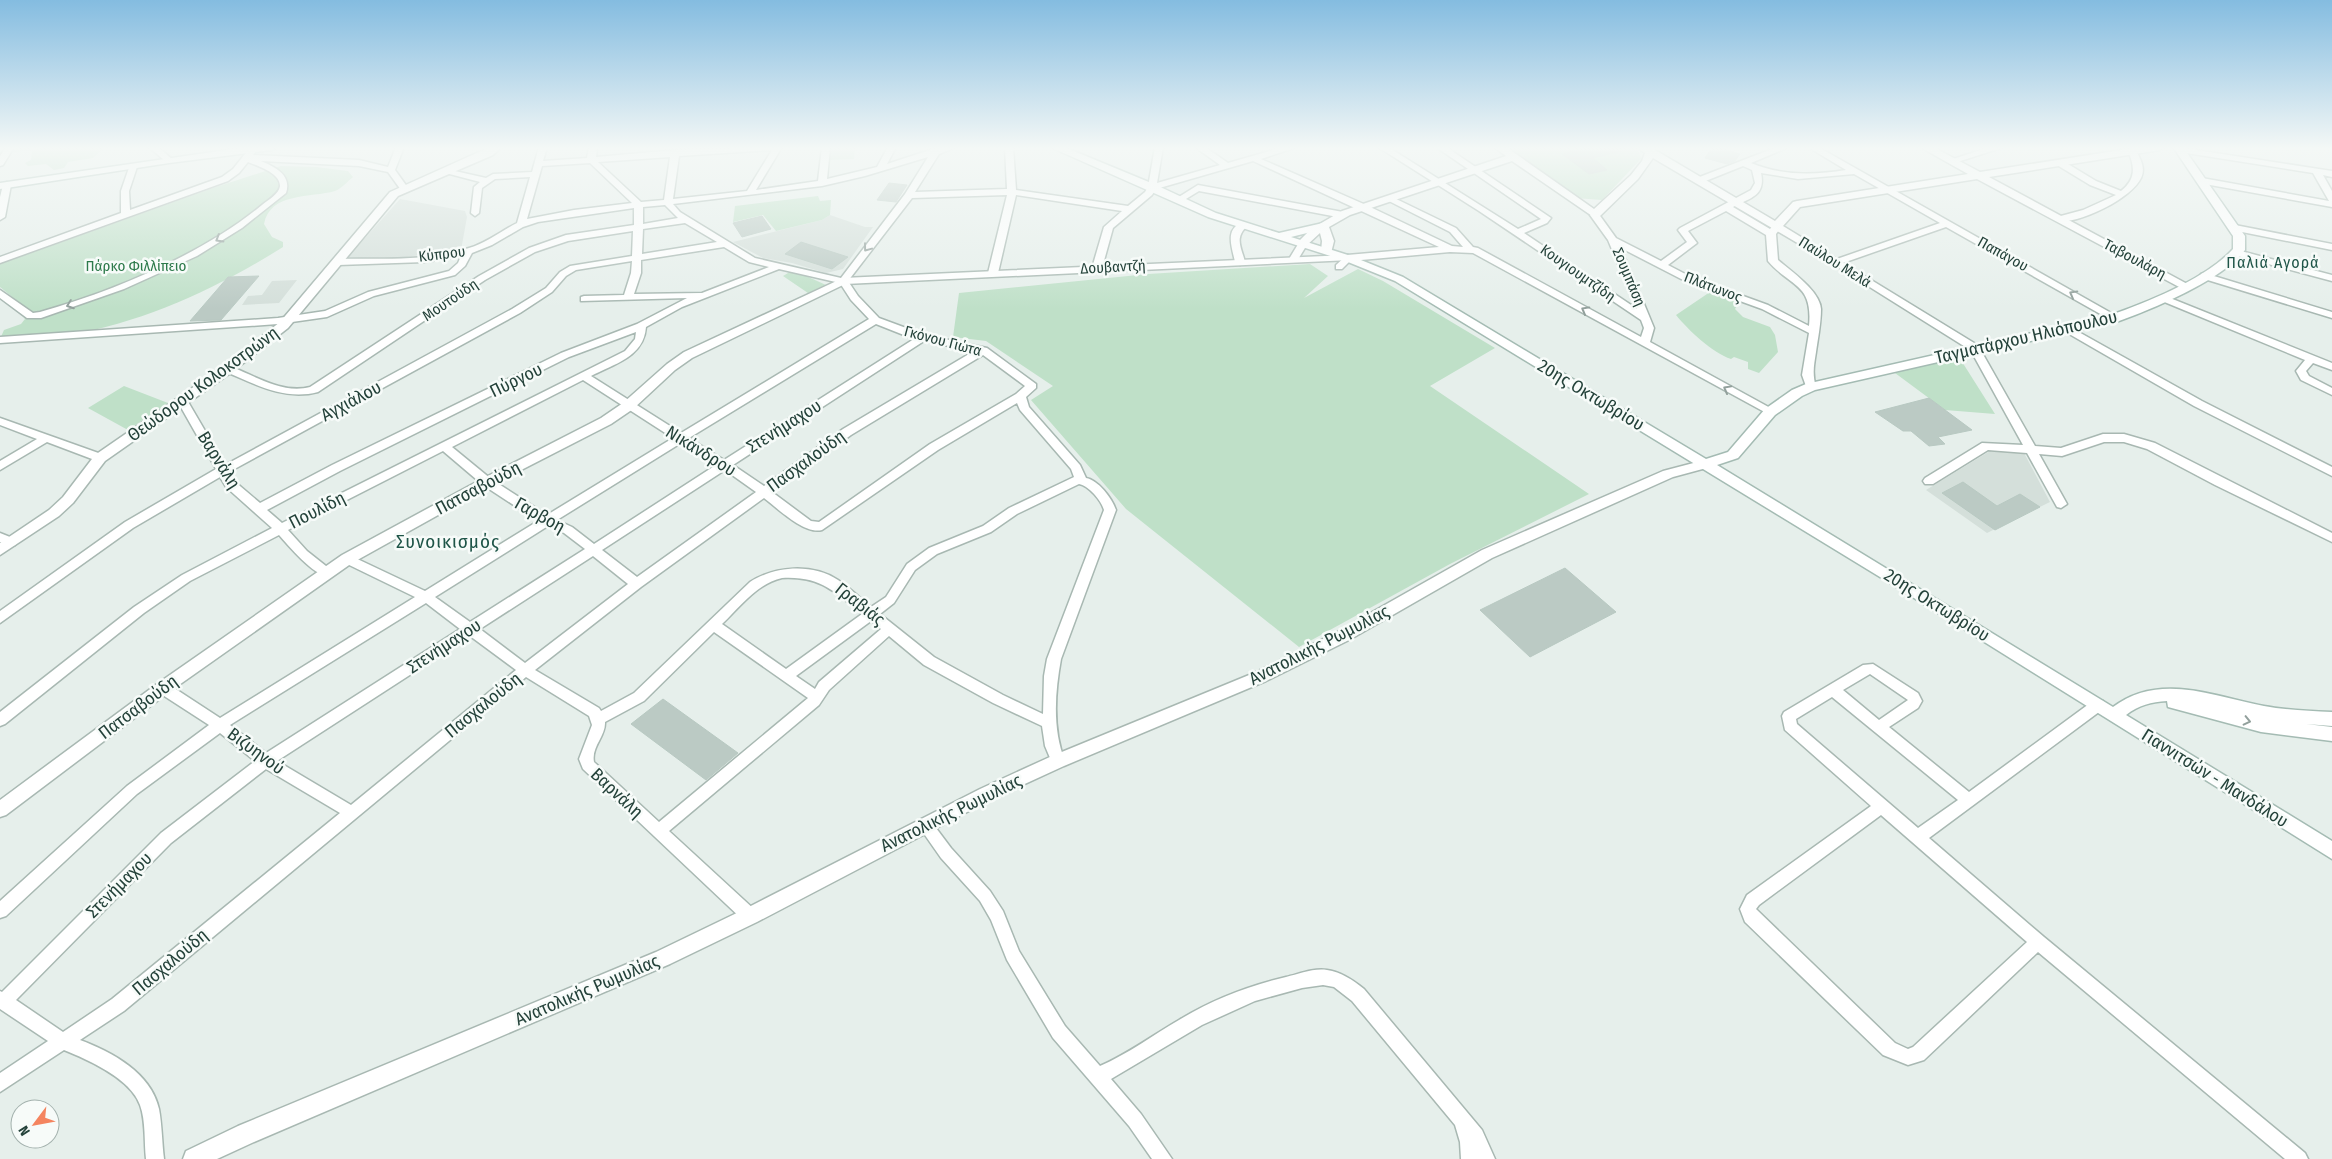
<svg xmlns="http://www.w3.org/2000/svg" width="2332" height="1159" font-family="'Fira Sans Condensed',sans-serif">
<rect width="100%" height="100%" fill="#e6efeb"/>
<path fill="#d4dfda" d="M400 199 465 211 467 217 461 250 341 265Z
M830 215 865 227H873L843 269 826 273 792 263 763 258 733 242 822 220Z
M297 280 279 303 242 305 248 296 262 295 272 281Z
M1990 451 2024 453 2050 502 1987 533 1926 490Z"/>
<path fill="#bfe0c8" d="M10 147H31L32 150 44 147H80V149L107 147 103 149 93 158 68 162 64 168 54 170 46 164 28 166 25 163 31 160 32 150 7 153Z
M855 147 854 159 830 160 831 148Z
M1502 147H1631L1639 152 1641 159 1602 200 1575 198Z
M281 166 316 167 348 171 353 177C348 181 341 189 335 191 311 198 270 192 264 224L272 237 283 242V247C218 288 145 322 69 335 46 339 22 338 0 339L4 330 21 324 25 319 18 310 22 305 0 287V264L213 188Z
M818 196 820 201 831 200 830 215 822 220 776 231 763 215 733 222 735 206Z
M1310 264 1328 276 1304 298 1358 269 1383 281 1495 348 1430 386 1589 494 1450 564 1299 647 1126 509 1031 400 1053 386 986 341 953 337 959 293 1148 274Z
M793 270 826 285 808 293 783 276Z
M1710 292 1740 300 1735 309 1743 317 1770 327 1775 335 1778 352 1759 373 1748 369V362L1734 357 1731 359C1713 353 1688 330 1676 315Z
M1959 357 1995 414 1945 410 1895 373Z
M124 386 168 403 128 430 88 408Z"/>
<path fill="#bbcac4" stroke="#b8c9c2" d="M1592 147H1621V151L1593 158 1607 170 1589 174 1562 154Z
M1712 147H1718L1740 154 1735 161 1727 164 1705 158Z
M889 183 907 185 896 202 877 200Z
M762 216 771 229 742 237 733 223Z
M801 242 848 257 832 269 785 254Z
M259 276 221 320 190 321 228 277Z
M1929 398 1972 430 1938 437 1945 444 1929 446 1911 431H1903L1875 412Z
M1963 482 1997 506 2020 494 2040 507 1995 530 1942 493Z
M1565 568 1616 612 1530 657 1480 610Z
M663 699 738 753 706 780 631 724Z"/>
<g fill="none" stroke-linecap="round" stroke-linejoin="round">
<g stroke="#a8b8b2" stroke-width="3">
<path id="minor" d="M6 147H14L3 165 0 166V156Z
M149 147H158L173 160 166 162Z
M396 147H404L395 170 408 188 407 190H401L388 172 359 166 261 161C275 167 292 175 286 193L242 228 197 256 124 289 41 318H27L0 298V290L33 313 40 312C114 291 203 254 262 205 268 200 279 194 280 186 280 173 258 166 248 162L239 173 228 181 0 263V257L121 213V191L130 165 137 167 129 191 130 210 222 177 233 169 249 149 252 148 256 151 253 155 359 160 388 167Z
M539 147H547L543 161 587 158 589 147H597L596 157 675 150 782 147 756 190 818 181 822 147H830L827 179 877 167 888 147H896L887 164 933 149 956 147 939 154 915 192 1007 189 1005 147H1013L1016 190 1128 206 1145 192 1148 187 1155 147H1163L1157 183 1220 165 1195 147H1205L1228 163 1283 147H1297L1261 159 1366 205 1452 246 1463 247 1450 232 1383 198 1390 196 1456 228 1473 247 1478 248 1641 337 1644 328 1641 320 1479 211 1378 147H1388L1518 229 1541 219 1436 147H1446L1551 218 1547 223 1524 233 1637 309 1608 240 1590 215 1592 213H1598L1616 238 1661 261 1687 242 1678 230 1680 228 1751 190 1755 183 1752 170 1743 166 1703 182H1697V178L1777 147H1789L1751 163C1782 176 1814 175 1846 170L1808 147H1818L2120 318 2115 321 2111 320 1946 227 1840 264H1834V260L1940 223 1854 174 1798 179 1761 173C1766 196 1750 198 1733 207L1770 229 1774 224H1780L1782 226 1776 234 1778 260C1791 271 1820 291 1821 309 1821 323 1818 338 1816 352 1814 365 1812 374 1816 387L1815 389H1807L1802 375 1809 333 1762 309 1685 281 1621 248 1654 328 1650 342 1774 410 1775 412 1770 415 1473 253 1450 252 1350 261 1342 269H1336V265L1347 255 1439 247 1253 161 1156 189 1152 195 1113 228 1102 268 1097 271 1092 268 1104 227 1122 211 1016 195 998 273 993 276 988 273 1007 195 912 198 848 281 858 296 879 318 925 335 987 348 1036 384V388L1026 397 1029 407 1080 465 1086 478C1098 480 1112 498 1116 510L1061 659C1055 692 1052 729 1065 761L1063 765 1058 767 1053 765 1045 746 1042 726 993 703 924 665 889 636 829 690 819 705 669 831 756 911 758 916 756 921 750 923 744 921 583 769 579 759 592 725 589 716 526 677 124 1011 80 1040C112 1052 151 1073 159 1109 162 1125 162 1143 164 1159H146C144 1142 146 1121 140 1105 131 1079 89 1060 64 1050L0 1092V1073L48 1041 0 1009V991L2 992 161 833 255 761 220 733 137 794 6 916 0 918V901L127 786 209 725 158 692 156 688 158 684H168L220 718 415 597 343 562 341 559 343 556H351L425 591 538 521 483 485 443 451 288 530 307 551 331 570 333 573 331 576C317 580 288 545 279 535L190 581 144 613 5 724 0 726V712L134 607 182 575 272 528 226 487 220 477 133 528 0 623V611L125 522 216 469 178 402 179 400H187L225 465 512 309 546 288 560 272 570 266 632 256 633 231 568 241 535 252 485 280 318 392C284 401 255 384 224 371V367H232C257 377 283 394 310 387L479 276 529 248 566 235 634 225V208L538 222 523 227 492 245 472 253 465 266 455 275 374 296 327 317 278 324 0 343V337L278 318 325 311 368 292 449 271 458 263 461 256 425 262 338 265 333 262 338 259C381 258 427 262 469 248 486 243 501 231 517 223L530 177 495 179 482 188 479 213 475 216 471 213 474 187 480 182 442 172 446 169 486 178 493 174 532 172ZM772 150 747 191 673 199 679 156ZM670 157 664 200 641 202 598 162ZM928 157 905 194 841 278 755 258 680 212 673 204 822 186 865 176ZM590 163 632 203 574 210 527 219 542 166ZM665 205 678 218 643 224V207ZM1726 211 1766 235 1768 261C1791 288 1813 283 1809 326L1768 305 1691 277 1668 265 1697 243 1688 231ZM685 223 717 242 642 254 643 229ZM724 247 749 262 769 267 702 293 634 294 641 273V260ZM632 261 631 273 624 295 584 296 581 297V301L687 298 637 324 561 353 332 465 260 503 234 481 229 472 520 313 552 292 566 276 576 270ZM779 269 840 283 851 300 869 319 681 433 591 376C614 364 644 357 646 327L682 307ZM876 324 914 339 724 460 689 438ZM636 332 635 339 625 351 282 523 267 510 340 471 569 357ZM924 341 974 351 843 429 764 486 733 465ZM983 355 1025 386 1016 394 930 444 819 522 811 521 772 492 851 435ZM583 380 673 438 547 515 491 479 452 447ZM1017 403 1020 410 1071 469 1074 477 1009 508 983 526 929 548 907 564 886 597 871 607C860 598 850 588 838 580 812 563 775 566 750 582L634 693 601 711 599 708 535 670 641 587 764 498C777 508 805 535 822 530L938 450ZM681 443 716 465 594 544 572 527 557 520ZM725 470 756 492 637 577 602 550ZM1079 484C1089 486 1101 500 1104 510L1047 659 1044 676 1043 714 1003 695 934 657 880 614 894 603 915 570 937 554 991 532 1017 514ZM548 526 564 533 585 549 470 622 435 597ZM593 556 628 584 525 663 480 629ZM782 578C820 576 834 591 862 614L786 669 722 624C740 607 756 584 782 578ZM426 603 460 629 266 753 230 725ZM871 621 881 629 819 682 815 689 796 676ZM714 632 808 698 659 822 594 762C591 747 606 736 605 722L644 701ZM470 636 516 670 351 805 277 761ZM266 769 340 813 112 999 63 1032 16 1000 171 843Z
M1990 147H2004L1951 164 1947 161Z
M2177 147 2332 171V177L2323 175 2332 191V207L2199 183V179L2202 178 2329 201 2313 173 2180 152 2176 149Z
M2129 149H2135C2140 158 2146 168 2141 178 2132 198 2078 225 2057 221V217L2083 210 2116 195 2090 185 2057 165V161H2063L2096 181 2121 191C2136 179 2135 167 2128 151Z
M7 182 11 185 5 217 0 220V197L3 185Z
M1198 185 1343 212 1348 215 1343 218 1199 191 1181 202 1174 200Z
M1243 222 1248 225C1234 238 1241 246 1245 262L1240 265 1235 262C1232 247 1224 229 1243 222Z
M2235 225 2332 244V250L2232 230 2230 228Z
M1303 240 1308 243 1297 261 1294 262 1291 261 1289 259 1300 241Z
M2237 250 2332 275V281L2234 255 2232 253Z
M2204 273 2332 312V318L2201 278V274Z
M2165 296 2332 363V370L2313 363 2306 371 2309 376 2332 388V395L2301 380 2296 371 2305 360 2162 301V297Z
M2068 326 2202 401 2332 467V476L2194 406 2064 331V327Z
M1975 346 1980 349 2035 446 2061 448 2103 434H2124L2155 443 2332 533V542L2215 485 2147 449 2124 442H2104L2062 456 2039 454 2067 504 2061 508 2057 507 2027 453 1988 450 1933 484H1925L1923 481 1925 478 1982 443 2023 445 1970 349Z
M0 418 104 455 106 458 100 462 47 442 0 470V461L37 439 0 425Z
M0 533 15 539 17 542 15 545 11 546 0 542Z
M1873 664 1918 693 1922 701 1918 708 1889 727 1969 792 2093 701 2098 700 2103 701 2105 705 2103 709 1929 838 2044 937 2305 1153 2308 1159H2285L2038 952 1924 1060 1908 1065 1883 1055 1745 922 1740 909 1747 895 1871 806 1785 730 1782 716 1784 712 1863 665ZM1870 674 1908 700 1879 720 1843 690ZM1832 697 1958 800 1918 828 1797 724 1796 719ZM1881 815 2027 942 1913 1047 1908 1049 1895 1043 1756 909 1759 905Z
M925 818 930 820 951 848 990 891 1003 911 1019 951 1065 1026 1100 1066C1128 1054 1153 1035 1179 1020 1212 1000 1248 986 1286 977 1299 974 1313 968 1327 970 1341 972 1353 980 1364 989L1482 1130 1495 1159H1461L1460 1142 1455 1125 1352 1001 1334 987 1323 985 1302 988 1255 1001 1202 1025 1111 1079 1141 1114 1172 1159H1152L1129 1126 1053 1038 1007 960 991 920 980 901 941 858 920 828 918 824 920 820Z"/>
</g>
<g stroke="#a8b8b2" stroke-width="3">
<path id="tertiary" d="M490 147H502L493 155 398 196 288 328 232 372 105 461 73 503 59 516 0 555V543L49 510 63 497 95 455 224 366 280 322 390 192Z
M1494 147H1506L1594 209 1631 175 1642 161 1645 153 1637 147H1650L1775 221 1793 202 1797 201 1968 174 1920 147H1933L1980 172 2140 147H2165L2160 150 1989 177 2191 286 2189 288H2181L1977 179 1800 207 1783 226 1979 346 1981 349 1979 352 1975 353 1833 264 1653 158 1638 179 1599 217 1595 218 1512 161 1350 215 1329 227 1334 241 1331 253 1327 254 1321 251 1322 241 1320 233 1307 245 1303 246 1297 243 1311 229 1342 211 1506 156Z
M1347 255 1351 256 1353 258 1351 260 845 284 692 358 675 370 633 409 611 424 492 485 352 563 169 692 6 815 0 817V800L157 684 342 555 482 479 601 418 623 403 667 364 684 352 843 278Z
M1705 460 1712 464 1710 467 1673 477 1492 558 1349 640 1266 681 1064 766 992 799 757 922 670 964 254 1142 217 1159H183L186 1151 238 1126 656 952 743 910 980 789 1052 756 1254 673 1337 632 1482 550 1663 471Z"/>
</g>
<g stroke="#a4bbb3" stroke-width="3">
<path id="secondary" d="M247 147H277L272 150 169 163 0 189V183Z
M1050 147H1064L1156 185 1216 213 1279 233 1323 223 1327 224V228L1291 237 1351 256 1403 277 1706 459 1728 452 1765 409 1792 390 1806 384 2111 315C2148 302 2207 278 2233 249V236L2173 147H2183L2245 236V250C2222 280 2155 308 2119 321L1815 390 1802 396 1775 415 1738 458 1717 465 2113 707C2159 672 2213 696 2264 706 2286 710 2309 711 2332 712V726L2306 724 2332 727V741L2261 732 2168 707 2167 701C2151 702 2139 705 2126 715L2332 841V859L1898 588 1395 281 1343 260 1208 217Z"/>
</g>
<use href="#minor" fill="#fff" fill-rule="evenodd"/>
<use href="#tertiary" fill="#fff" fill-rule="evenodd"/>
<use href="#secondary" fill="#fff" fill-rule="evenodd"/>
</g>
<defs><path id="oneway-chevron" d="M-2-3.5L2.5 0L-2 3.5" fill="none" stroke-width="1.6" stroke-linecap="round" stroke-linejoin="round" transform="scale(1.25)"/></defs>
<g stroke="#92a09c">
<use href="#oneway-chevron" transform="translate(219 239) rotate(149)"/>
<use href="#oneway-chevron" transform="translate(867 248) rotate(127)"/>
<use href="#oneway-chevron" transform="translate(2073 294) rotate(-151)"/>
<use href="#oneway-chevron" transform="translate(70 305) rotate(160)"/>
<use href="#oneway-chevron" transform="translate(1585 310) rotate(-151)"/>
<use href="#oneway-chevron" transform="translate(1727 389) rotate(-151)"/>
<use href="#oneway-chevron" transform="translate(2247 721) rotate(13)"/>
</g>
<linearGradient id="sky" x2="0" y2="1"><stop stop-color="#84bce0"/><stop offset="0.48" stop-color="#f4f8f6"/><stop offset="1" stop-color="#f4f8f6" stop-opacity="0"/></linearGradient>
<rect width="2332" height="309" fill="url(#sky)"/>
<g text-anchor="middle" stroke-width="5" stroke-linejoin="round" paint-order="stroke">
<g font-size="15" fill="#24423a" stroke="#f7fbf9">
<text transform="translate(442 254) rotate(-7)" y="5">Κύπρου</text>
<text transform="translate(2003 254) rotate(29)" y="5">Παπάγου</text>
<text transform="translate(2135 259) rotate(28)" y="5">Ταβουλάρη</text>
<text transform="translate(1835 262) rotate(32)" y="5">Παύλου Μελά</text>
<text transform="translate(1113 267) rotate(-3)" y="5">Δουβαντζή</text>
<text transform="translate(1578 273) rotate(35)" y="5">Κουγιουμτζίδη</text>
<text transform="translate(1629 277) rotate(67)" y="5">Σουμπάση</text>
<text transform="translate(1713 287) rotate(21)" y="5">Πλάτωνος</text>
<text transform="translate(450 300) rotate(-34)" y="5">Μουτούδη</text>
<text transform="translate(943 341) rotate(15)" y="5">Γκόνου Γιώτα</text>
</g>
<g font-size="15" fill="#2d7a4b" stroke="#f7fbf9">
<text x="136" y="271">Πάρκο Φιλλίπειο</text>
</g>
<g font-size="16" letter-spacing="1" fill="#1f5548" stroke="#f7fbf9">
<text x="2273" y="268">Παλιά Αγορά</text>
</g>
<g font-size="18" fill="#24423a" stroke="#f7fbf9">
<text transform="translate(2026 337) rotate(-13)" y="6">Ταγματάρχου Ηλιόπουλου</text>
<text transform="translate(516 380) rotate(-26)" y="6">Πύργου</text>
<text transform="translate(203 384) rotate(-36)" y="6">Θεώδορου Κολοκοτρώνη</text>
<text transform="translate(1591 395) rotate(31)" y="6">20ης Οκτωβρίου</text>
<text transform="translate(351 401) rotate(-28)" y="6">Αγχιάλου</text>
<text transform="translate(784 426) rotate(-32)" y="6">Στενήμαχου</text>
<text transform="translate(701 451) rotate(32)" y="6">Νικάνδρου</text>
<text transform="translate(219 460) rotate(58)" y="6">Βαρνάλη</text>
<text transform="translate(806 461) rotate(-36)" y="6">Πασχαλούδη</text>
<text transform="translate(478 488) rotate(-28)" y="6">Πατσαβούδη</text>
<text transform="translate(317 510) rotate(-27)" y="6">Πουλίδη</text>
<text transform="translate(540 515) rotate(29)" y="6">Γαρβοη</text>
<text transform="translate(860 604) rotate(38)" y="6">Γραβιάς</text>
<text transform="translate(1937 605) rotate(32)" y="6">20ης Οκτωβρίου</text>
<text transform="translate(1319 645) rotate(-27)" y="6">Ανατολικής Ρωμυλίας</text>
<text transform="translate(444 646) rotate(-33)" y="6">Στενήμαχου</text>
<text transform="translate(483 705) rotate(-39)" y="6">Πασχαλούδη</text>
<text transform="translate(138 707) rotate(-37)" y="6">Πατσαβούδη</text>
<text transform="translate(256 751) rotate(36)" y="6">Βιζυηνού</text>
<text transform="translate(2215 778) rotate(32)" y="6">Γιαννιτσών - Μανδάλου</text>
<text transform="translate(617 793) rotate(43)" y="6">Βαρνάλη</text>
<text transform="translate(951 813) rotate(-26)" y="6">Ανατολικής Ρωμυλίας</text>
<text transform="translate(119 885) rotate(-45)" y="6">Στενήμαχου</text>
<text transform="translate(170 962) rotate(-40)" y="6">Πασχαλούδη</text>
<text transform="translate(587 990) rotate(-23)" y="6">Ανατολικής Ρωμυλίας</text>
</g>
<g font-size="19" letter-spacing="1" fill="#1f5548" stroke="#f7fbf9">
<text x="448" y="548">Συνοικισμός</text>
</g>
</g>
<g transform="translate(35 1124) rotate(238)"><circle r="24" fill="#f7fbf9" stroke="#a3b1ad"/>
<path d="M0-4L9 19L0 12L-9 19Z" fill="#f4845f"/>
<text y="-8" font-size="14" font-weight="bold" text-anchor="middle" fill="#24423a">N</text>
</g>
</svg>
